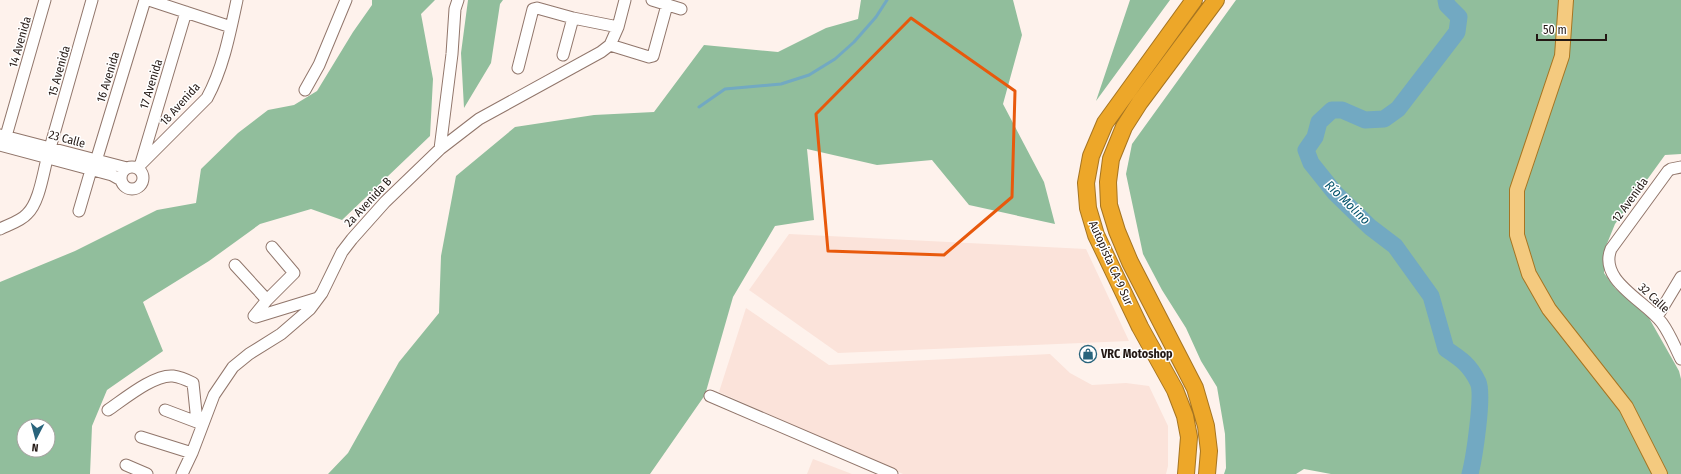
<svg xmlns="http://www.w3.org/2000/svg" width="1681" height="474" font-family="'Fira Sans Condensed',sans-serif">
<rect width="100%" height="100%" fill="#fef2ec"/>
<path fill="#fbe3da" d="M789 234 1086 249 1129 341 838 353 749 290Z
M746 308 829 365 1050 354 1070 373 1092 385 1126 383 1149 386 1168 426V466L1166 474H903L719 392Z
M813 459 852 474H807Z"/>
<path fill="#91be9c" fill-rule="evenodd" d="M372 0H435L421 14 433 79 430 136 342 220 311 209 260 224 209 261 143 302 163 351 107 390 92 426 90 474H0V282L75 251 157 210 196 203 201 169 238 133 268 110 294 105 317 91 353 32 372 5ZM24 426H48V450H24Z
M468 0H503L500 4 491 63 464 108 461 53Z
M861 0H1013L1022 35 1003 104 1044 182 1055 224 969 205 932 160 877 165 807 149 814 220 775 226 733 297 705 395 650 474H328L348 453 399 362 439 313 441 256 456 176 515 127 594 115 654 112 704 45 778 52 826 28 858 19Z
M1130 0H1170L1096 101Z
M1236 0H1681V154L1665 155 1615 224 1604 251V273L1615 288 1649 318 1679 371 1681 379V474H1331L1304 469 1296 474H1224L1226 468 1225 434 1217 387 1201 361 1186 328 1162 290 1143 254 1126 174 1132 144Z"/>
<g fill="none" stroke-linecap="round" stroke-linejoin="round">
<path stroke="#72a9c2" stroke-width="3" d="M699 107 725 89 781 84 809 75 835 59 854 42 876 17 887 0"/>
<path stroke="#72a9c2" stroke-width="17" d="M1446 0 1447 5 1459 17 1457 32 1398 109 1384 119 1365 120 1342 110H1332L1319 122 1315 137 1306 150 1311 163 1335 193 1370 227 1395 246 1431 296 1446 349C1461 359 1470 365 1478 382 1484 394 1474 459 1470 474"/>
<g stroke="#91766b" stroke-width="13">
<path id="minor" d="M149 0 231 27
M652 0 681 9
M610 45 649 57 653 56 667 5
M563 55 573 18
M518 68 533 9 537 8 573 18 618 27
M305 90 319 65 346 0
M0 135 127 168
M6 136 45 0
M0 145 112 175 121 180
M50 148 92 0
M440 149 452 54 455 9 458 0
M96 161 145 0
M141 163 186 12
M121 178a11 11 0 1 1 22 0a11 11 0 1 1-22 0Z
M1681 167 1671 169 1668 171 1611 249C1598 281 1646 301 1662 323 1670 334 1675 347 1681 359
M137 168 207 98C223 69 230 33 237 0
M79 211 91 170
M0 229C8 225 21 221 27 214 39 203 43 174 47 159
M235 265 267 300
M254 316 267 300 294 273 272 247
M254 316 256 317 318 298
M1657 317 1681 277
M710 396 892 474
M108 410C123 400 154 374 173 376 180 377 187 380 193 383L197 422
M165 410 202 424
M141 437 192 453
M126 465 147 474
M182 474 192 453 214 395 233 367 249 354 281 334 310 309 322 293 342 252 352 239 385 202 440 149 479 119 601 52 610 45 618 27 625 0"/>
</g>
<g stroke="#a67522" stroke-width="16">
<path id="major" d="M1566 0 1562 56 1517 190V235L1529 274 1549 309 1626 407 1660 474"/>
</g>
<g stroke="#a67522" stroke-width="18">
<path id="highway" d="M1186 474 1189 437 1185 416 1175 390 1140 327 1096 235 1088 208 1086 183 1091 156 1105 123 1194 0
M1207 474 1209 451 1206 426 1195 388 1130 262 1117 231 1109 205 1108 182 1111 159 1124 127 1140 102 1216 0"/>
</g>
<use href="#minor" stroke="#fff" stroke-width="11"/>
<use href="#major" stroke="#f4ca7f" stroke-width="14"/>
<use href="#highway" stroke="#eda729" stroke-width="16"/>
</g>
<path fill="none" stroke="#e8590c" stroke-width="3" stroke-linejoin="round" d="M911 18 1015 91 1012 197 944 255 828 251 816 114Z"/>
<defs>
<g id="shop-ring" transform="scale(0.9)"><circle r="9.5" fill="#fff" stroke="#29647c" stroke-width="1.5"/><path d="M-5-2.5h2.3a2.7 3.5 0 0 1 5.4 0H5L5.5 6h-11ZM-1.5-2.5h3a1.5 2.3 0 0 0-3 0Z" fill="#29647c"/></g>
</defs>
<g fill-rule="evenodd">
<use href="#shop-ring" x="1088" y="354"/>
</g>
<g text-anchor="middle" stroke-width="3" stroke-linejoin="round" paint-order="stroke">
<g font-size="12" fill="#231814" stroke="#fff">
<text transform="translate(20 42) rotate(-74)" y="4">14 Avenida</text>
<text transform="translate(59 71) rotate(-74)" y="4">15 Avenida</text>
<text transform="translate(108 77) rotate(-73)" y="4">16 Avenida</text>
<text transform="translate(151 84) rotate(-73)" y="4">17 Avenida</text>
<text transform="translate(180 104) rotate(-48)" y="4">18 Avenida</text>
<text transform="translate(67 139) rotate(15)" y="4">23 Calle</text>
<text transform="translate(1630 200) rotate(-54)" y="4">12 Avenida</text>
<text transform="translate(368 202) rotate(-47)" y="4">2a Avenida B</text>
<text transform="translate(1111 263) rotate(66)" y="4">Autopista CA-9 Sur</text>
<text transform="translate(1654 298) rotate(43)" y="4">32 Calle</text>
</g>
<g font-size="12" font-weight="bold" fill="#231814" stroke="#fff" text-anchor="start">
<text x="1101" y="358">VRC Motoshop</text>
</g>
<g font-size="13" font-style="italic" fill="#05546d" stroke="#fff">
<text transform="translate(1348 202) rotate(44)" y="5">Río Molino</text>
</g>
</g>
<g transform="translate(36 438) rotate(186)"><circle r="19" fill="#ffffff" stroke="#a7a3a1"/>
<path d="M0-3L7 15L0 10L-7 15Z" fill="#29647c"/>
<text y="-6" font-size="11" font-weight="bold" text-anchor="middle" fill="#231814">N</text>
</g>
<path d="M1537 34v6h69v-6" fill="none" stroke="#231814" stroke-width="2"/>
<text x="1543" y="34" font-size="12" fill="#231814" stroke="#ffffff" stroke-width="3" paint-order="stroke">50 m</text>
</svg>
